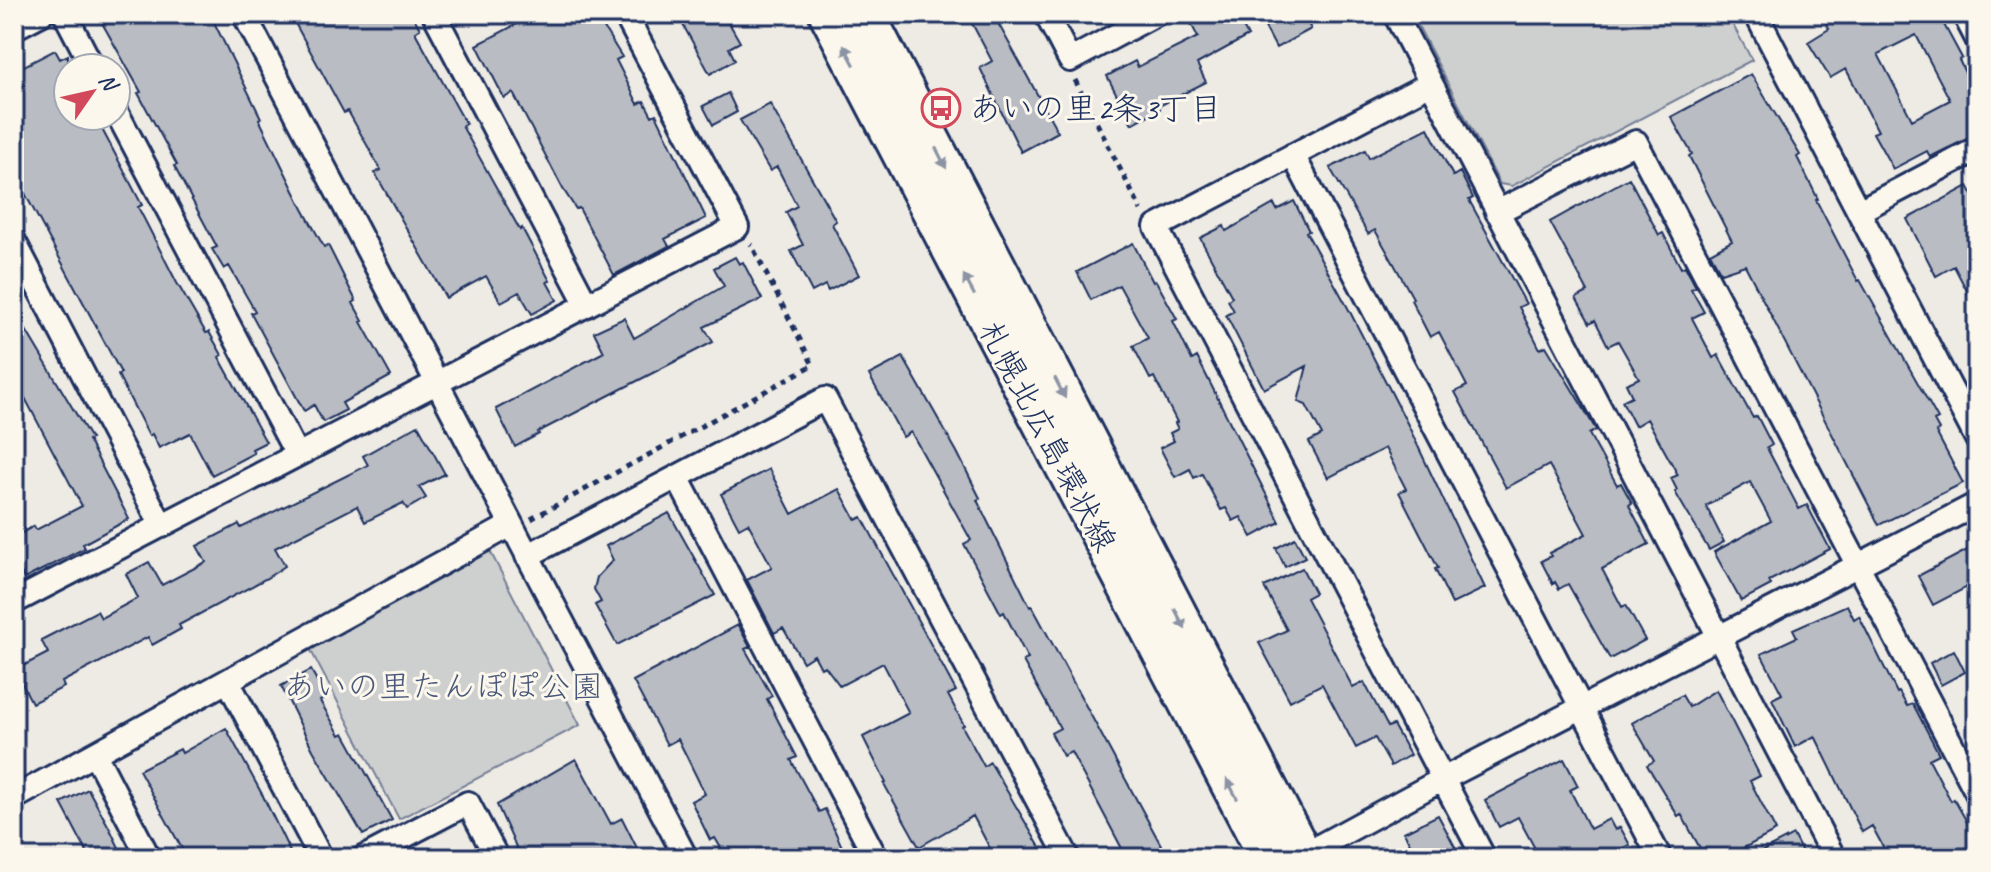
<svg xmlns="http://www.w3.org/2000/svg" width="1991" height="872" font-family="Caveat,'Klee One',sans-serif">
<rect width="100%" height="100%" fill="#eeebe4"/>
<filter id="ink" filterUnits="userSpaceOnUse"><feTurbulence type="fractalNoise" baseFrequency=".0125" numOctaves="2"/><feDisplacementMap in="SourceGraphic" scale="16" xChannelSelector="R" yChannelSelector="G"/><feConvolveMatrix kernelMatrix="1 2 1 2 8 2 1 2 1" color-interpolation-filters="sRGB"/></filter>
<g filter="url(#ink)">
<path fill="#cecfcf" stroke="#747f96" stroke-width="2" d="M1412 14H1727L1752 60 1512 186 1500 184Z
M490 551 580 725 399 819 309 647Z"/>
<path fill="#b9bcc3" stroke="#1b2f5e" stroke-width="2" fill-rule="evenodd" d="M97 14H210L261 118 259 119 303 209 324 247 328 245 356 301 353 303 363 321 361 322 391 376 342 403 346 410 323 422 314 405 304 411 251 313 255 311 229 266 224 269 212 249 217 247 174 166 177 165 138 93 141 92Z
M290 14H412L420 29 415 32 466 124 462 126 520 230 522 228 550 281 547 282 557 300 532 314 519 292 501 302 486 276 446 298 375 173 381 170 348 111 344 113Z
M536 14H595L622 57 616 60 638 104 644 101 652 116 656 114 706 218 665 239 669 246 614 275 579 208 576 209 563 189 513 93 504 98 477 45Z
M677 14H724L740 42 729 48 735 60 710 74Z
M967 14H993L1058 132 1021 152 980 68 992 61Z
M1186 14H1236L1248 36 1197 64 1206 82 1159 106 1160 109 1132 124 1107 76 1135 61 1138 67 1198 37Z
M1258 14H1303L1311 29 1276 48Z
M1821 14H1950L1951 16 1942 21 1962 58 1959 60 1977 98V134L1930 157 1927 151 1893 169 1873 133 1878 131 1846 69 1830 78 1808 42 1829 29ZM1916 35 1950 100 1912 120 1878 54Z
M55 50 60 59 68 55V116H95L142 205 138 207 177 283 206 333 209 332 222 355 219 357 266 442 252 449 254 453 212 475 190 433 159 448 152 434 149 436 118 375 121 373 14 173V71Z
M1751 74 1800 155 1797 157 1818 199 1816 200 1858 281 1860 280 1938 419 1934 421 1939 430 1936 432 1963 483 1879 525 1745 265 1721 273 1710 253 1732 241 1689 156 1692 154 1671 117Z
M728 93 737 112 713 125 703 106Z
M770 104 836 221 832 224 859 275 828 291 825 285 812 292 791 251 803 245 786 212 797 206 777 167 770 171 740 120Z
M1428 128 1453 176 1460 172 1473 198 1469 200 1526 304 1519 307 1540 349 1546 346 1584 409 1596 430 1589 434 1617 485 1621 483 1632 503 1629 505 1649 544 1602 569 1622 607 1626 605 1645 640 1610 659 1568 584 1559 589 1555 582 1553 584 1541 561 1551 556 1549 553 1586 534 1549 465 1506 488 1455 392 1467 386 1439 332 1430 337 1411 300 1413 298 1375 230 1368 234 1330 168 1365 150 1369 158Z
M1629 178 1659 235 1663 233 1681 268 1685 266 1696 287 1691 289 1704 312 1692 318 1713 358 1718 355 1753 418 1757 416 1772 445 1767 448 1799 509 1807 505 1830 549 1769 581 1771 585 1741 601 1714 552 1771 521 1750 482 1706 506 1724 542 1709 550 1675 492 1677 490 1671 478 1678 475 1647 419 1635 426 1622 401 1632 396 1626 384 1639 378 1618 341 1608 346 1595 320 1590 323 1576 298 1588 292 1550 222Z
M1968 186 1977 202V310L1954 266 1936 276 1907 219Z
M1294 201 1309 231 1306 232 1348 308 1408 425 1485 588 1452 604 1435 569 1438 568 1399 492 1406 489 1385 448 1328 478 1309 442 1322 435 1306 405 1298 402 1307 366 1264 389 1226 315 1234 311 1228 300 1232 297 1200 238 1224 226 1226 231 1274 204 1277 210Z
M1133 243 1153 282 1156 281 1177 319 1173 321 1192 360 1197 357 1280 522 1252 537 1241 517 1233 521 1226 508 1221 510 1202 474 1194 478 1190 469 1175 477 1160 448 1174 441 1170 433 1178 429 1175 423 1177 422 1154 377 1150 379 1133 346 1148 338 1119 285 1091 300 1077 272Z
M735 257 739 264 743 262 762 299 704 327 713 342 538 432 539 434 515 447 496 409 604 352 594 332 624 318 634 338 724 286 714 268Z
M14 310 91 439 88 440 129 519 83 544 85 548 24 579 21 572 14 575V537L34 526 36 530 82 506 25 398 14 403Z
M903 357 957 452 980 498 977 500 1030 607 1032 606 1168 858H1127L1071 752 1063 756 1051 733 1060 728 1023 661 1028 659 1004 612 1001 614 964 544 971 540 911 432 903 437 869 375Z
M418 425 445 474 419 487 426 498 407 509 403 503 365 522 357 506 275 548 285 566 267 578 179 625 181 629 152 645 148 637 62 682 64 687 32 703 15 670 48 653 41 640 97 611 101 618 138 598 126 574 149 562 162 585 206 562 197 546 239 524 241 528 368 465 363 456Z
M769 469 792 514 839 489 856 520 862 517 956 691 948 695 964 725 962 726 984 766 990 762 1041 849 1024 858H995L973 816 919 847 884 784 886 783 863 737 909 713 883 663 840 686 825 666 821 668 814 655 803 662 783 628 774 633 747 580 772 567 748 523 739 528 721 494Z
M669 513 715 595 617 645 595 605 601 602 594 589 597 577 613 560 606 546Z
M1295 538 1305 557 1285 567 1276 548Z
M1977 545V582L1933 605 1918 576Z
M1302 568 1315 593 1306 598 1353 688 1364 682 1388 727 1393 725 1410 755 1391 766 1375 738 1356 748 1322 684 1290 701 1259 643 1287 630 1264 587Z
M1847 605 1854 619 1859 616 1897 693 1899 692 1907 706 1913 704 1939 754 1929 759 1951 801 1954 799 1971 829 1969 830 1977 846V858H1889L1872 826 1862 832 1815 736 1795 747 1772 699 1782 694 1761 654 1797 637 1793 629Z
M738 625 750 647 745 649 772 696 767 699 797 757 791 760 819 812 825 809 847 858H727L715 838 710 840 691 801 705 794 678 739 667 745 633 681Z
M1954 650 1965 672 1941 685 1930 663Z
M311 670 326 697 320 701 340 735 344 733 392 820 363 835 313 750 281 686Z
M1716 690 1760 776 1750 781 1776 831 1725 858H1714L1711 853 1705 857 1681 814 1678 816 1647 765 1654 761 1632 723 1682 695 1689 707Z
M226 728 263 796 293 858H187L139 770 180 749 182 753Z
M576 759 611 824 622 818 642 858H521L497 805Z
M1564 759 1578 786 1570 790 1590 829 1609 819 1615 830 1620 827 1630 845 1606 858H1540L1518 817 1499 827 1485 800Z
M88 789 110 829 124 858H90L61 803Z
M1438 815 1461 858H1417L1404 832Z
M1793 835 1805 858H1749Z"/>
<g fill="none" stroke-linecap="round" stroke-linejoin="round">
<g stroke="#1b2f5e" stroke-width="28">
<path id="street" d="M65 14 93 68
M244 14 686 858
M434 14 587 305
M1046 14 1070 60 1156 14
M1395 14 1834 858
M1756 14 1977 439
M1964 14 1977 39
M14 28 41 14
M1431 83 1156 227 1484 858
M116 111 297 455
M1293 155 1660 858
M1859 211 1977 149
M1497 212 1636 142 1977 793
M14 241 162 526
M677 477 876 858
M527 556 825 399 1068 858
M14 602 737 227 625 14
M228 681 321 858
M95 754 149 858
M14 798 511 525
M1303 855 1443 779 1977 504
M363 858 468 803 497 858"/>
</g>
<g stroke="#1b2f5e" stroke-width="42">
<path id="primary" d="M828 14 1268 858
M866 14 1305 858"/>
</g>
<path stroke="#1b2f5e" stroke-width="5" stroke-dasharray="6 6" stroke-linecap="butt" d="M1075 80 1141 210
M531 519 813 365 751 244"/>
<use href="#street" stroke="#fbf7ec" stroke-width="22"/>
<use href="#primary" stroke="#fbf7ec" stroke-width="36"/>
</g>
<defs><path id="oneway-solid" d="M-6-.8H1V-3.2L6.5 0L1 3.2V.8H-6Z" transform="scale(2)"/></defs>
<g fill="#8b93a5">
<use href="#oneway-solid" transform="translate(849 55) rotate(-118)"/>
<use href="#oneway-solid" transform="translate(941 158) rotate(63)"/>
<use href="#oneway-solid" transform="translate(969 285) rotate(-118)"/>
<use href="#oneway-solid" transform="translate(1060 388) rotate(63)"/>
<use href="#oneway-solid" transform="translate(1180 619) rotate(63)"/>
<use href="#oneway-solid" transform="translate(1232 789) rotate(-118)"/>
</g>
</g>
<defs>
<g id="bus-ring" transform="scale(2)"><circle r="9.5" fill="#fbf7ec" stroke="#d1495b" stroke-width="1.5"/><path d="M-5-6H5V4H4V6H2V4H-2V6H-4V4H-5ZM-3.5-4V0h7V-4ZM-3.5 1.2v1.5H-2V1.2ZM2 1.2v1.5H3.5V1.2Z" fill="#d1495b"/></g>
</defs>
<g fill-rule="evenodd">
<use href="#bus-ring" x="941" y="108"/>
</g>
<g text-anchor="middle" stroke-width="6" stroke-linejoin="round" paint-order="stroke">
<g font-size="32" fill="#1b2f5e" stroke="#fbf7ec" text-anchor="start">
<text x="969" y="119">あいの里2条3丁目</text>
</g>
<g font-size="32" fill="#1b2f5e" stroke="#fbf7ec">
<text transform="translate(1048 436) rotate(62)" y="11">札幌北広島環状線</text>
</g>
<g font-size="32" fill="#48577a" stroke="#fbf7ec">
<text x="443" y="697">あいの里たんぽぽ公園</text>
</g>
</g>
<rect width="1991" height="872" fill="none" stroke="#fbf7ec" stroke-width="48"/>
<rect x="24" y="24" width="1943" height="824" fill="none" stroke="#1b2f5e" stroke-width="3" filter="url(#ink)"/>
<g transform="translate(92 92) rotate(56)"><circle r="38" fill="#fbf7ec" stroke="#a1a7b3" stroke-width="2"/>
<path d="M0-6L14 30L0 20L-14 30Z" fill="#d1495b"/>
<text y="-12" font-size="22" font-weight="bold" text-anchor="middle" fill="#1b2f5e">N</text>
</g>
</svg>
